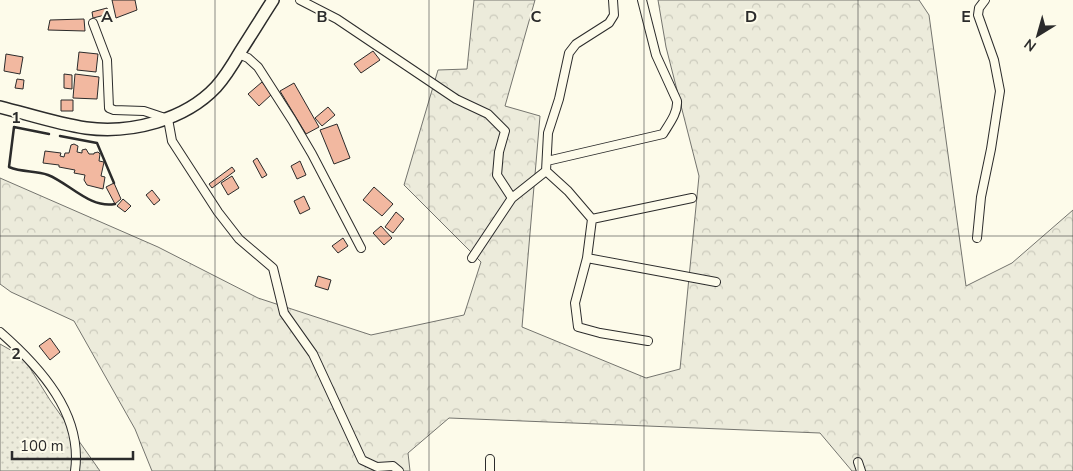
<svg xmlns="http://www.w3.org/2000/svg" width="1073" height="471" font-family="'Nunito Sans',sans-serif">
<defs>
<pattern id="grass-dots" width="8" height="8" patternUnits="userSpaceOnUse" patternTransform="scale(1.25)"><rect width="8" height="8" fill="#ecebdb"/><path d="M2 2h.1M6 6h.1" fill="none" stroke="#cbcabc" stroke-width="1.8" stroke-linecap="round"/></pattern>
<pattern id="forest-crowns" width="20" height="18" patternUnits="userSpaceOnUse" patternTransform="scale(1.25)"><rect width="20" height="18" fill="#ecebdb"/><path d="M2 6a3 3 0 1 1 6 0M12 15a3 3 0 1 1 6 0" fill="none" stroke="#cbcabc"/></pattern>
</defs>
<rect width="100%" height="100%" fill="#fdfbea"/>
<path fill="url(#grass-dots)" stroke="#74746e" d="M0 344 23 357 50 400 100 471H0Z"/>
<path fill="url(#forest-crowns)" stroke="#74746e" d="M474 0H535L505 106 540 116 522 327 646 378 680 369 699 176 666 47 658 0H919L929 15 966 286 1012 263 1073 210V471H852L820 433 449 418 408 453 410 471H152L135 429 74 321 11 292 0 284V178L158 247 258 298 371 335 464 315 481 262 404 185 438 70 467 69Z"/>
<path fill="#f2b8a0" stroke="#2b2b2b" d="M112 0H135L137 10 116 18Z
M107 8 109 14 93 18 92 12Z
M84 19 85 31 48 30 50 20Z
M373 51 380 60 361 73 354 64Z
M79 52 98 54 96 72 77 70Z
M6 54 23 57 20 74 4 71Z
M64 74 72 75V89L64 88Z
M75 74 99 77 97 99 73 98Z
M17 79 24 80 23 89 15 88Z
M262 82 272 94 259 106 248 94Z
M294 83 319 127 306 134 280 91Z
M61 100H73V111H61Z
M328 107 335 115 322 126 315 118Z
M337 124 350 158 334 164 320 130Z
M74 144 78 146 77 152 82 153V150L86 149 89 154H94V153L98 152 100 154 99 161 104 162 101 176 105 177 103 189 87 185 84 180 85 175 74 173 75 170 59 167V165L43 163 45 151 61 153 60 156 64 157 65 153H69L71 145Z
M257 158 267 175 262 178 253 161Z
M300 161 306 175 297 179 291 166Z
M232 167 235 171 212 188 209 184Z
M232 176 239 188 228 195 221 183Z
M114 183 121 199 115 204 106 187Z
M374 187 393 204 382 216 363 200Z
M152 190 160 200 154 205 146 195Z
M304 196 310 209 300 214 294 201Z
M123 199 131 206 125 212 117 206Z
M396 212 404 219 393 233 385 227Z
M381 226 392 238 384 245 373 233Z
M343 238 348 246 338 253 332 246Z
M318 276 331 280 328 290 315 286Z
M50 338 60 352 50 360 39 346Z"/>
<g fill="none" stroke-linecap="round" stroke-linejoin="round">
<g stroke="#2b2b2b" stroke-width="10">
<path id="minor" d="M300 0 337 19 456 99 488 114 505 131 499 152 497 175 512 198
M613 0 614 15 609 23 576 44 569 53 559 99 548 133 546 171 568 191 592 219 587 258 575 303 578 327 600 333 648 341
M93 23 107 60 109 108 114 110 144 111 168 119 172 141 218 212 239 239 273 268 284 313 313 354 362 460 377 467 393 466 399 471
M239 54 248 58 258 67 292 120 312 154 361 248
M547 161 663 134C669 124 678 113 677 101L656 55 642 0
M592 219 692 198
M977 238 981 197 991 149 1000 91 994 60 978 15 979 8 985 0
M472 258 512 198 546 171
M587 258 716 282
M0 332C40 367 83 414 75 471
M490 459V471
M858 462 861 471"/>
</g>
<g stroke="#2b2b2b" stroke-width="14">
<path id="primary" d="M0 107C28 114 58 124 86 128 131 134 185 120 216 87 226 76 233 64 240 52 251 35 262 17 273 0"/>
</g>
<use href="#minor" stroke="#fdfbea" stroke-width="8"/>
<use href="#primary" stroke="#fdfbea" stroke-width="11"/>
<path stroke="#2b2b2b" stroke-width="2.5" d="M49 134 14 127 9 167C23 173 35 170 48 175 69 183 90 209 115 204
M60 136 97 143 114 183"/>
</g>
<path fill="none" stroke="#2b2b2b" stroke-width="1" stroke-opacity="0.55" d="M215 0V471M429 0V471M644 0V471M858 0V471M0 236H1073"/>
<g font-size="16" text-anchor="middle" font-weight="bold" fill="#2b2b2b" stroke="#fdfbea" stroke-width="4" stroke-linejoin="round" paint-order="stroke">
<text x="107" y="22">A</text>
<text x="322" y="22">B</text>
<text x="536" y="22">C</text>
<text x="751" y="22">D</text>
<text x="966" y="22">E</text>
<text x="16" y="123">1</text>
<text x="16" y="359">2</text>
</g>
<g transform="translate(1038 35) rotate(217)" stroke="#fdfbea" stroke-width="4" paint-order="stroke">
<path d="M0-4L9 19L0 12L-9 19Z" fill="#2b2b2b"/>
<text y="-8" font-size="14" font-weight="bold" text-anchor="middle" fill="#2b2b2b">N</text>
</g>
<path d="M12 451v8h121v-8" fill="none" stroke="#2b2b2b" stroke-width="2.5"/>
<text x="20" y="451" font-size="15" fill="#2b2b2b" stroke="#fdfbea" stroke-width="4" paint-order="stroke">100 m</text>
</svg>
